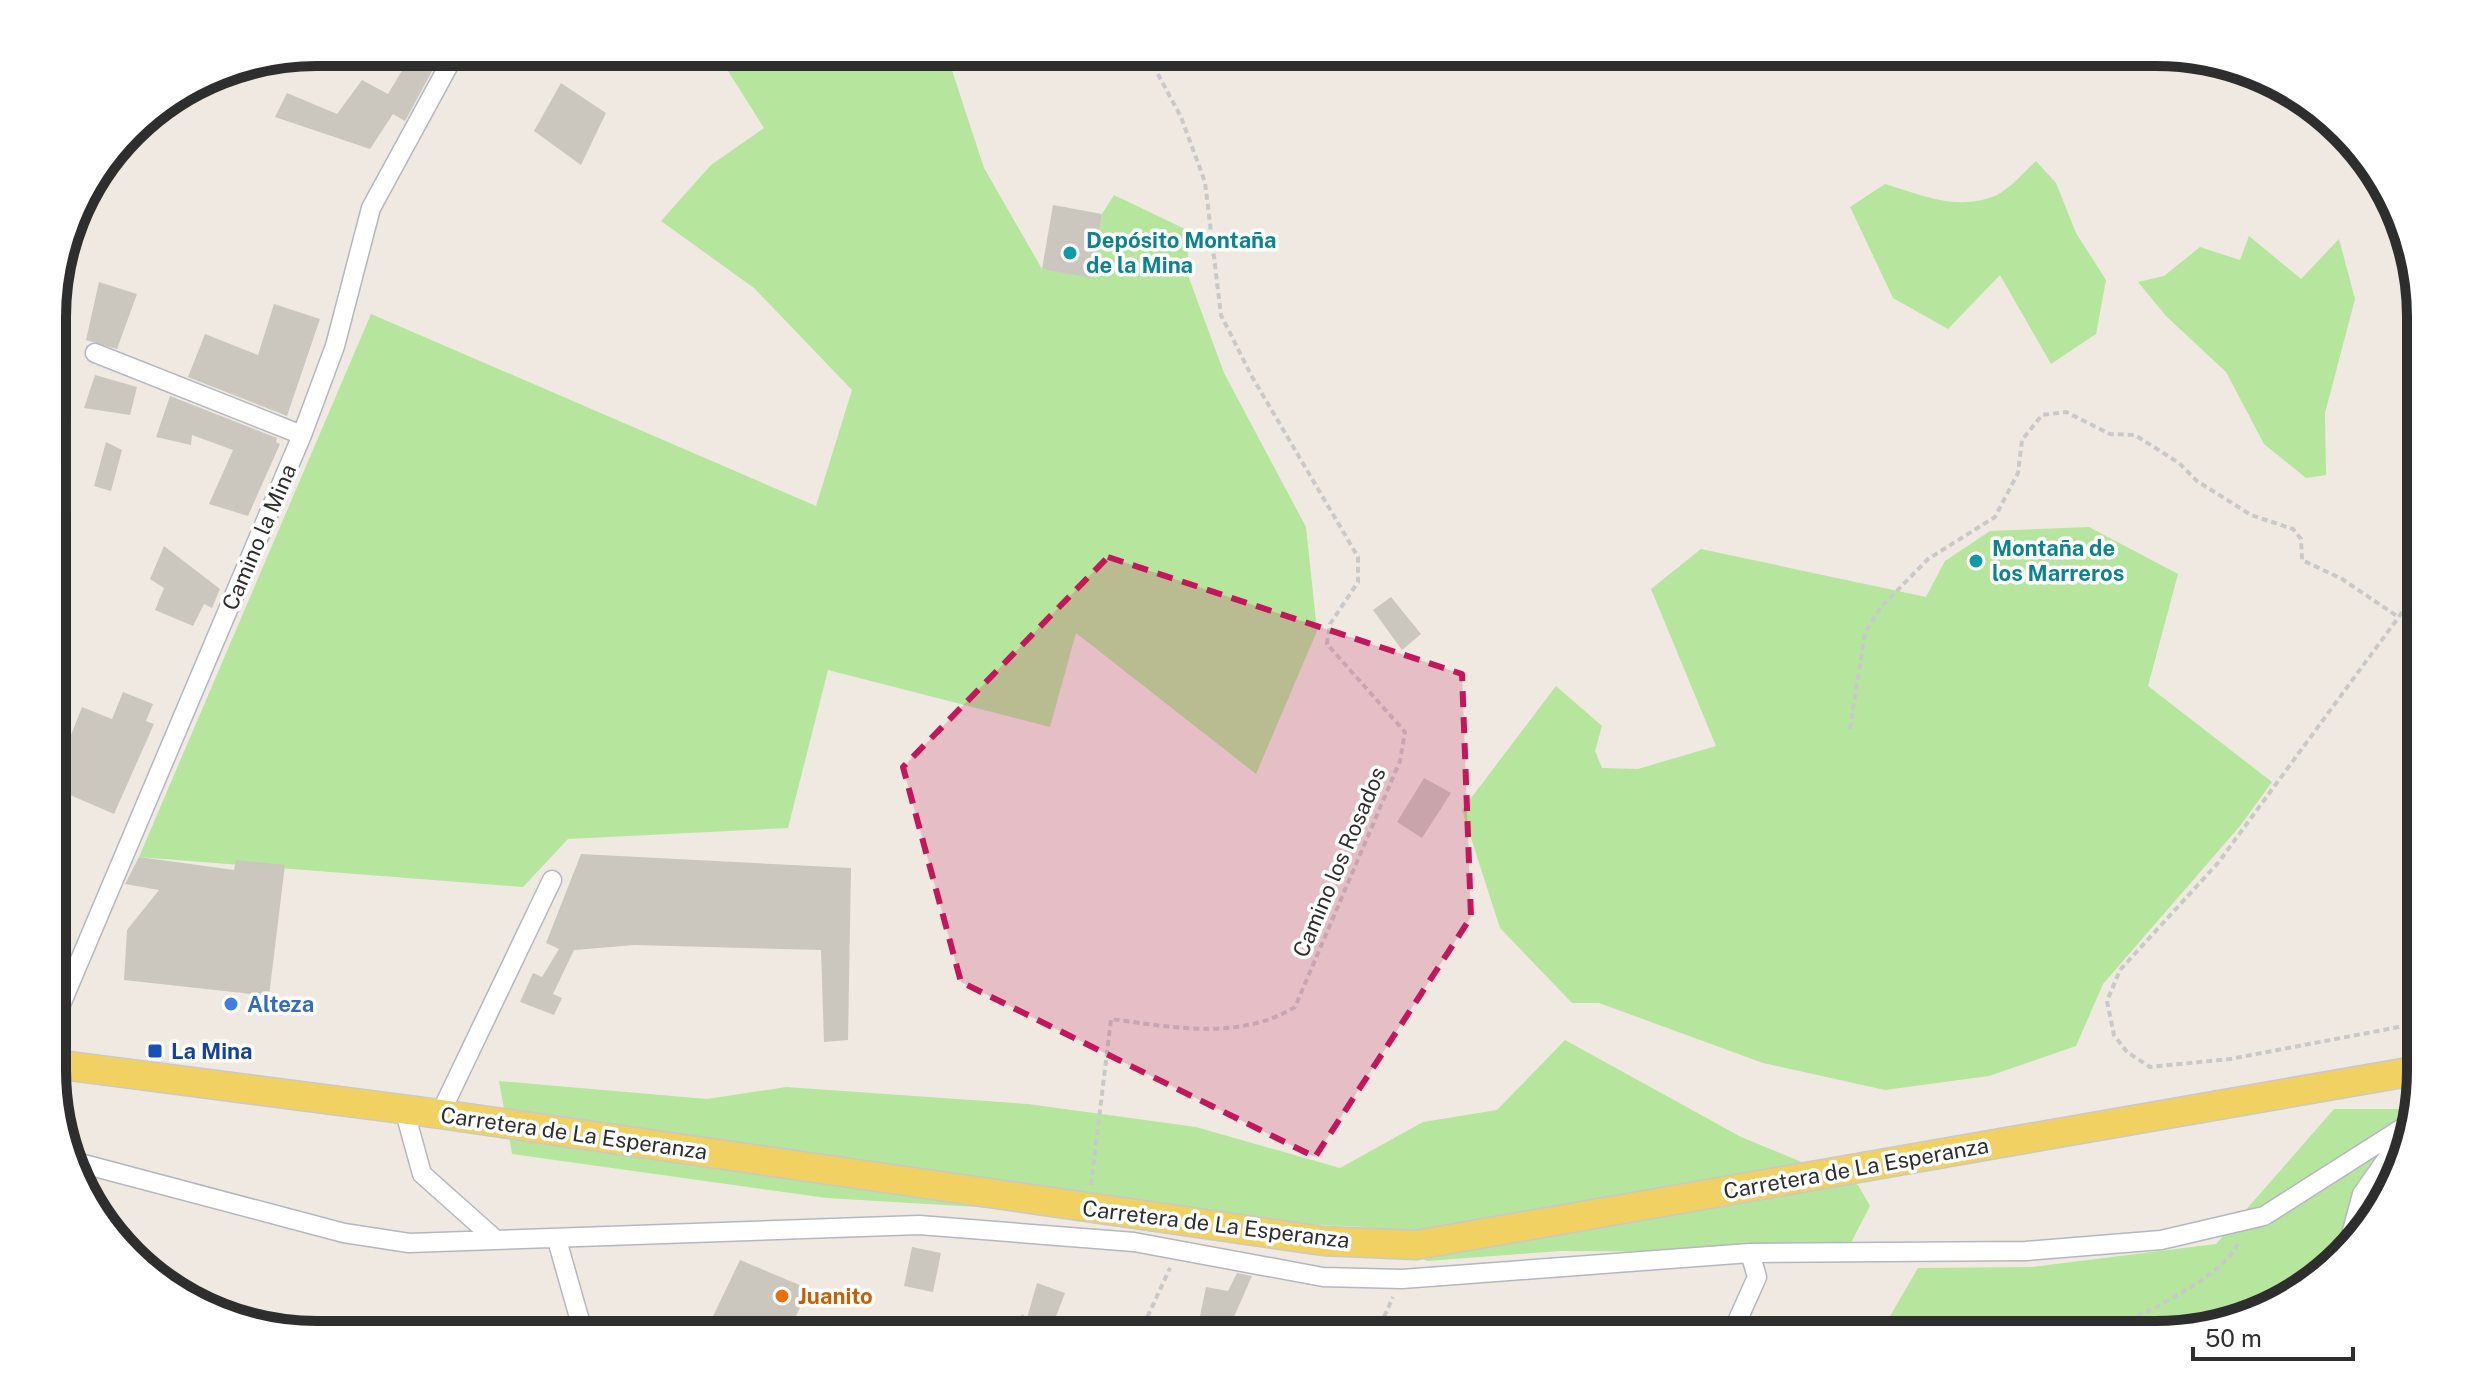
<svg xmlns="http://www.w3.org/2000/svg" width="2473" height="1387" font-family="'Public Sans',sans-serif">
<rect width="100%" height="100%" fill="#efe9e1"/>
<path fill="#b6e59e" d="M716 52H946L984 168 1042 269 1091 277 1102 214 1114 195 1187 230 1189 278 1224 373 1306 527 1317 631 1256 774 1076 633 1050 727 828 670 788 828 568 839 523 887 139 857 371 314 816 506 852 390 754 288 661 221 711 165 764 128Z
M2036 161 2056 183 2076 233 2106 280 2096 334 2051 364 2000 275 1948 329 1893 298 1850 207 1885 184C1921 195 1959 212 1997 195 2011 188 2024 172 2036 161Z
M2249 236 2301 279 2339 239 2355 299 2325 413 2326 475 2306 478 2264 444 2226 372 2166 316 2138 282 2164 276 2200 247 2240 260Z
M2089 527 2178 574 2148 686 2272 782 2240 826 2103 984 2076 1046 1989 1076 1885 1090 1763 1063 1599 1003H1572L1500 928 1462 810 1556 686 1602 726 1595 751 1602 768 1638 769 1716 746 1651 589 1701 549 1926 597 1945 561 1990 531Z
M1565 1040 1741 1137 1858 1185 1870 1206 1846 1252 1560 1251 1427 1261 1365 1227 1300 1224 1171 1205 1011 1209 827 1198 512 1154 499 1081 707 1099 786 1087 1028 1104 1196 1127 1340 1168 1423 1122 1497 1110Z
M2334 1109H2414L2386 1202 2289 1299 2173 1334 1879 1335 1918 1268 2032 1267 2216 1244Z"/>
<path fill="#cbc7bf" d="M413 52H425L438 60 405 121 393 114 370 149 275 117 287 93 337 114 362 80 388 94Z
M561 83 606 113 581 165 534 131Z
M1053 205 1102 214 1091 278 1042 269Z
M99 282 137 294 117 349 86 340Z
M274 304 320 319 287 416 188 377 205 334 258 355Z
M95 375 137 387 130 415 84 408Z
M170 396 277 438 276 442 280 444 248 516 209 504 233 450 192 435 191 445 156 437Z
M106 442 122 450 111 491 94 486Z
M164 546 220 589 212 608 204 604 193 626 155 610 164 588 150 579Z
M1391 597 1421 634 1402 650 1373 610Z
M123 692 153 704 146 721 154 724 114 814 54 788V778L82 707 112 719Z
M1424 778 1451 793 1422 838 1397 822Z
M581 854 851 868 848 1040 824 1042 821 950 635 945 574 950 553 994 562 998 554 1015 520 1002 533 973 542 977 559 949 546 943Z
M139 857 234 870 236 860 285 865 269 996 124 980 127 930 159 890 125 884Z
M912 1247 941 1253 933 1292 904 1286Z
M740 1260 809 1289 787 1335H704Z
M1237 1273 1252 1276 1226 1335H1196L1206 1287 1228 1291Z
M1037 1283 1065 1293 1050 1332 1055 1335H1014L1022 1314 1027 1318Z"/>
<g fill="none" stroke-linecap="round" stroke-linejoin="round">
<g stroke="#b4b7c1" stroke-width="21">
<path id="street" d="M95 353 302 435
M54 1021 302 435 335 346 371 208 456 52
M2414 1107 2416 1071
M404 1109 422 1174 495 1239
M440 1114 552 880
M76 1162 344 1233 409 1243 919 1225 1134 1242 1323 1277 1402 1279 1750 1253 2026 1251 2161 1240 2264 1216 2410 1123
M2350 1238 2362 1194 2408 1129
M557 1240 584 1335
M1731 1335 1757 1277 1750 1253"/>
</g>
<g stroke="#c9c9c9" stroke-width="31">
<path id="primary" d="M54 1064 440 1114 1323 1241 1416 1245 2420 1070"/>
</g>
<path stroke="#c9c9c9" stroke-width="4" stroke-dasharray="6 4" stroke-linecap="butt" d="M2420 588 2218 863 2120 970 2107 1001 2114 1035 2127 1052 2150 1067 2230 1059 2420 1023
M1850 729 1865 633 1881 607 1928 559 1995 517 2018 473 2022 440 2042 415 2066 412 2110 434 2135 435 2179 463 2197 481 2251 515 2293 529 2301 539 2302 560 2342 579 2397 616
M1091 1185 1111 1019C1172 1027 1239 1041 1295 1007L1400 761 1405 732 1327 644 1330 624 1358 582V557L1251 375 1221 315 1205 182 1181 117 1146 52
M2101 1334C2137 1316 2225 1278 2239 1241
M1139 1335 1170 1268
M1376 1335 1393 1297"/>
<use href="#street" stroke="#fff" stroke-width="18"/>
<use href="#primary" stroke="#f2d163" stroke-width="28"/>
</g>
<path fill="#c2185b" fill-opacity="0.2" stroke="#c2185b" stroke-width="6" stroke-dasharray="16 10" stroke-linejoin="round" d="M1108 557 1462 674 1471 917 1315 1157 961 982 903 767Z"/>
<g fill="#0f9aa8" stroke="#fff" stroke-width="3">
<circle cx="1070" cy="253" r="8"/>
<circle cx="1976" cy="561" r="8"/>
</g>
<circle fill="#3f7fe0" stroke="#fff" stroke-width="3" cx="231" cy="1004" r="8"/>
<rect fill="#1a4fb4" stroke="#fff" stroke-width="3" x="147" y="1043" width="16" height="16" rx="4"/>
<circle fill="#e8710a" stroke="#fff" stroke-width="3" cx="782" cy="1296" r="8"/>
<g text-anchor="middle" stroke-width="7" stroke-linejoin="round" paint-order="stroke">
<g font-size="22" font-weight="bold" fill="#0d838f" stroke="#fff" text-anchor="start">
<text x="1086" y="248">Depósito Montaña<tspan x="1086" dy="25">de la Mina</tspan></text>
<text x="1992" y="556">Montaña de<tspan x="1992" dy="25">los Marreros</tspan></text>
</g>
<g font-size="22" fill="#2e2e2e" stroke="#fff">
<text transform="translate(259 537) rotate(-67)" y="8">Camino la Mina</text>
<text transform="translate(1339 862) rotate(-67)" y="8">Camino los Rosados</text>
<text transform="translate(574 1133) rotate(8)" y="8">Carretera de La Esperanza</text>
<text transform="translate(1856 1168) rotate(-10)" y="8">Carretera de La Esperanza</text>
<text transform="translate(1216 1224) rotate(7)" y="8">Carretera de La Esperanza</text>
</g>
<g font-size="22" font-weight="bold" fill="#366cbe" stroke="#fff" text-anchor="start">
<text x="247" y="1012">Alteza</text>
</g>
<g font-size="22" font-weight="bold" fill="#164399" stroke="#fff" text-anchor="start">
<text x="171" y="1059">La Mina</text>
</g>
<g font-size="22" font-weight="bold" fill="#c56008" stroke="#fff" text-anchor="start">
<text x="798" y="1304">Juanito</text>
</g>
</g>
<path d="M0 0H2473V1387H0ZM317 66H2156A251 251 0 0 1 2407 317V1070A251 251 0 0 1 2156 1321H317A251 251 0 0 1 66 1070V317A251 251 0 0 1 317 66Z" fill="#fff" fill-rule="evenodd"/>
<path fill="none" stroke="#2e2e2e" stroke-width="10" d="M317 66H2156A251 251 0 0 1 2407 317V1070A251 251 0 0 1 2156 1321H317A251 251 0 0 1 66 1070V317A251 251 0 0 1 317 66Z"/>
<path d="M2193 1347v12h160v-12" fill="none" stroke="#2e2e2e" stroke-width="4"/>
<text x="2205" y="1347" font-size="24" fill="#2e2e2e" stroke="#ffffff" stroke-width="6" paint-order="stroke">50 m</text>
</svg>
